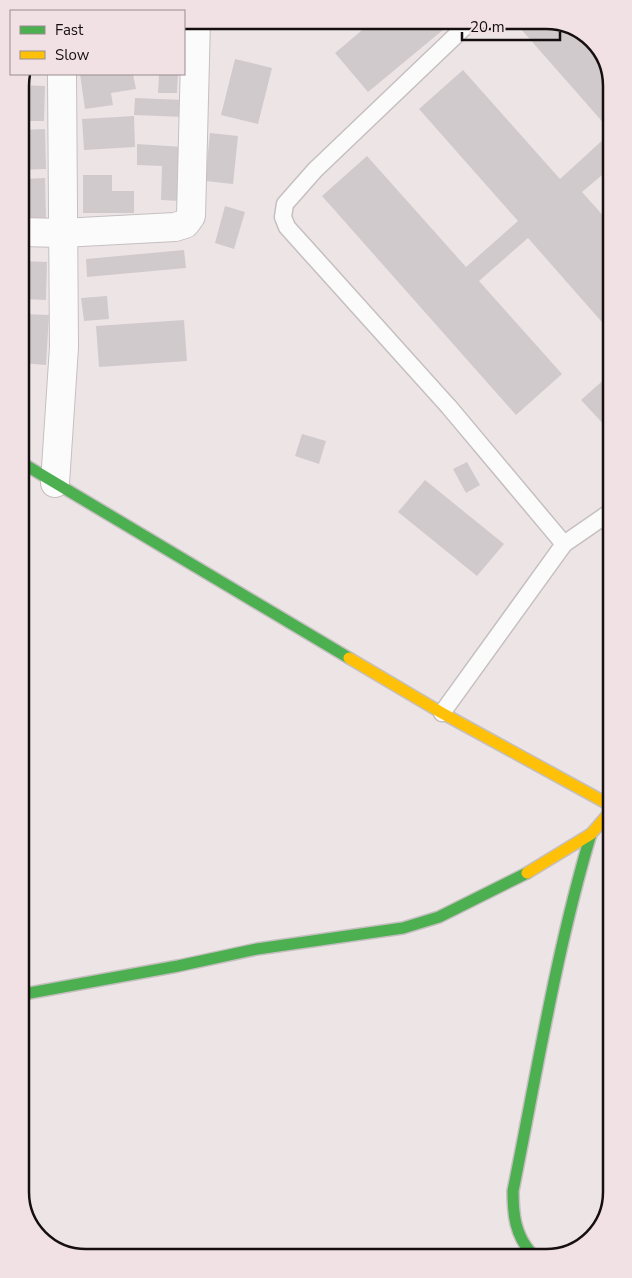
<svg xmlns="http://www.w3.org/2000/svg" width="632" height="1278" font-family="'Nunito Sans',sans-serif">
<rect width="100%" height="100%" fill="#ede4e6"/>
<path fill="#d1cacd" d="M374 20H455L368 92 335 53Z
M513 20H550L586 34 607 61V127Z
M235 59 272 68 258 124 221 115Z
M463 70 560 179 607 136 608 170 582 192 608 221V329L528 238 479 281 562 374 516 415 322 196 367 156 466 267 518 221 419 109Z
M80 74H133L136 89 111 93 113 105 85 109Z
M159 74H178L177 93H158Z
M20 85 45 86 44 121H20Z
M135 98 185 100 184 117 134 115Z
M134 116 135 147 84 150 82 119Z
M45 129 46 169 20 170 21 130Z
M210 133 238 136 233 184 205 181Z
M137 144 184 147 180 201 161 200 162 166 137 165Z
M83 175H112V191H134V213H83Z
M45 178 46 219 21 220V179Z
M225 206 245 212 234 249 215 243Z
M184 250 186 268 87 277 86 259Z
M21 261 47 262 46 300 21 299Z
M107 296 109 319 84 321 81 298Z
M22 314 49 315 46 365 21 363Z
M184 320 187 361 99 367 96 326Z
M608 376 609 430 581 400Z
M302 434 326 441 319 464 295 456Z
M467 462 480 485 466 493 453 469Z
M425 480 504 544 477 576 398 512Z"/>
<g fill="none" stroke-linecap="round" stroke-linejoin="round">
<g stroke="#c5bfc0" stroke-width="19">
<path id="lane" d="M472 20 315 170 285 204 283 217 287 227 449 407 564 544
M442 713 564 544 609 513"/>
</g>
<g stroke="#c5bfc0" stroke-width="30">
<path id="street" d="M21 232 62 233 175 227 185 224 191 216 196 20
M55 483 64 347 62 74"/>
</g>
<g stroke="#c5bfc0" stroke-width="14">
<path id="fast" d="M22 463 349 658
M24 994 178 966 257 949 403 928 439 917 527 873
M531 1253C515 1234 513 1215 513 1191 537 1072 556 951 591 834"/>
</g>
<g stroke="#c5bfc0" stroke-width="14">
<path id="slow" d="M349 658 442 713 610 805
M527 873 591 834 610 812"/>
</g>
<use href="#lane" stroke="#fcfbfb" stroke-width="16"/>
<use href="#street" stroke="#fcfbfb" stroke-width="28"/>
<use href="#fast" stroke="#4caf50" stroke-width="11"/>
<use href="#slow" stroke="#ffc107" stroke-width="11"/>
</g>
<path d="M0 0H632V1278H0ZM86 29H546A57 57 0 0 1 603 86V1192A57 57 0 0 1 546 1249H86A57 57 0 0 1 29 1192V86A57 57 0 0 1 86 29Z" fill="#f1e0e4" fill-rule="evenodd"/>
<path fill="none" stroke="#150f10" stroke-width="2.5" d="M86 29H546A57 57 0 0 1 603 86V1192A57 57 0 0 1 546 1249H86A57 57 0 0 1 29 1192V86A57 57 0 0 1 86 29Z"/>
<rect x="10" y="10" width="175" height="65" fill="#f1e0e4" stroke="#998c8f"/>
<rect x="20" y="26" width="25" height="8" fill="#4caf50" stroke="#998c8f"/>
<text x="55" y="35" font-size="15" fill="#150f10">Fast</text>
<rect x="20" y="51" width="25" height="8" fill="#ffc107" stroke="#998c8f"/>
<text x="55" y="60" font-size="15" fill="#150f10">Slow</text>
<path d="M462 32v8h98v-8" fill="none" stroke="#150f10" stroke-width="2.5"/>
<text x="470" y="32" font-size="15" fill="#150f10" stroke="#f1e0e4" stroke-width="4" paint-order="stroke">20 m</text>
</svg>
